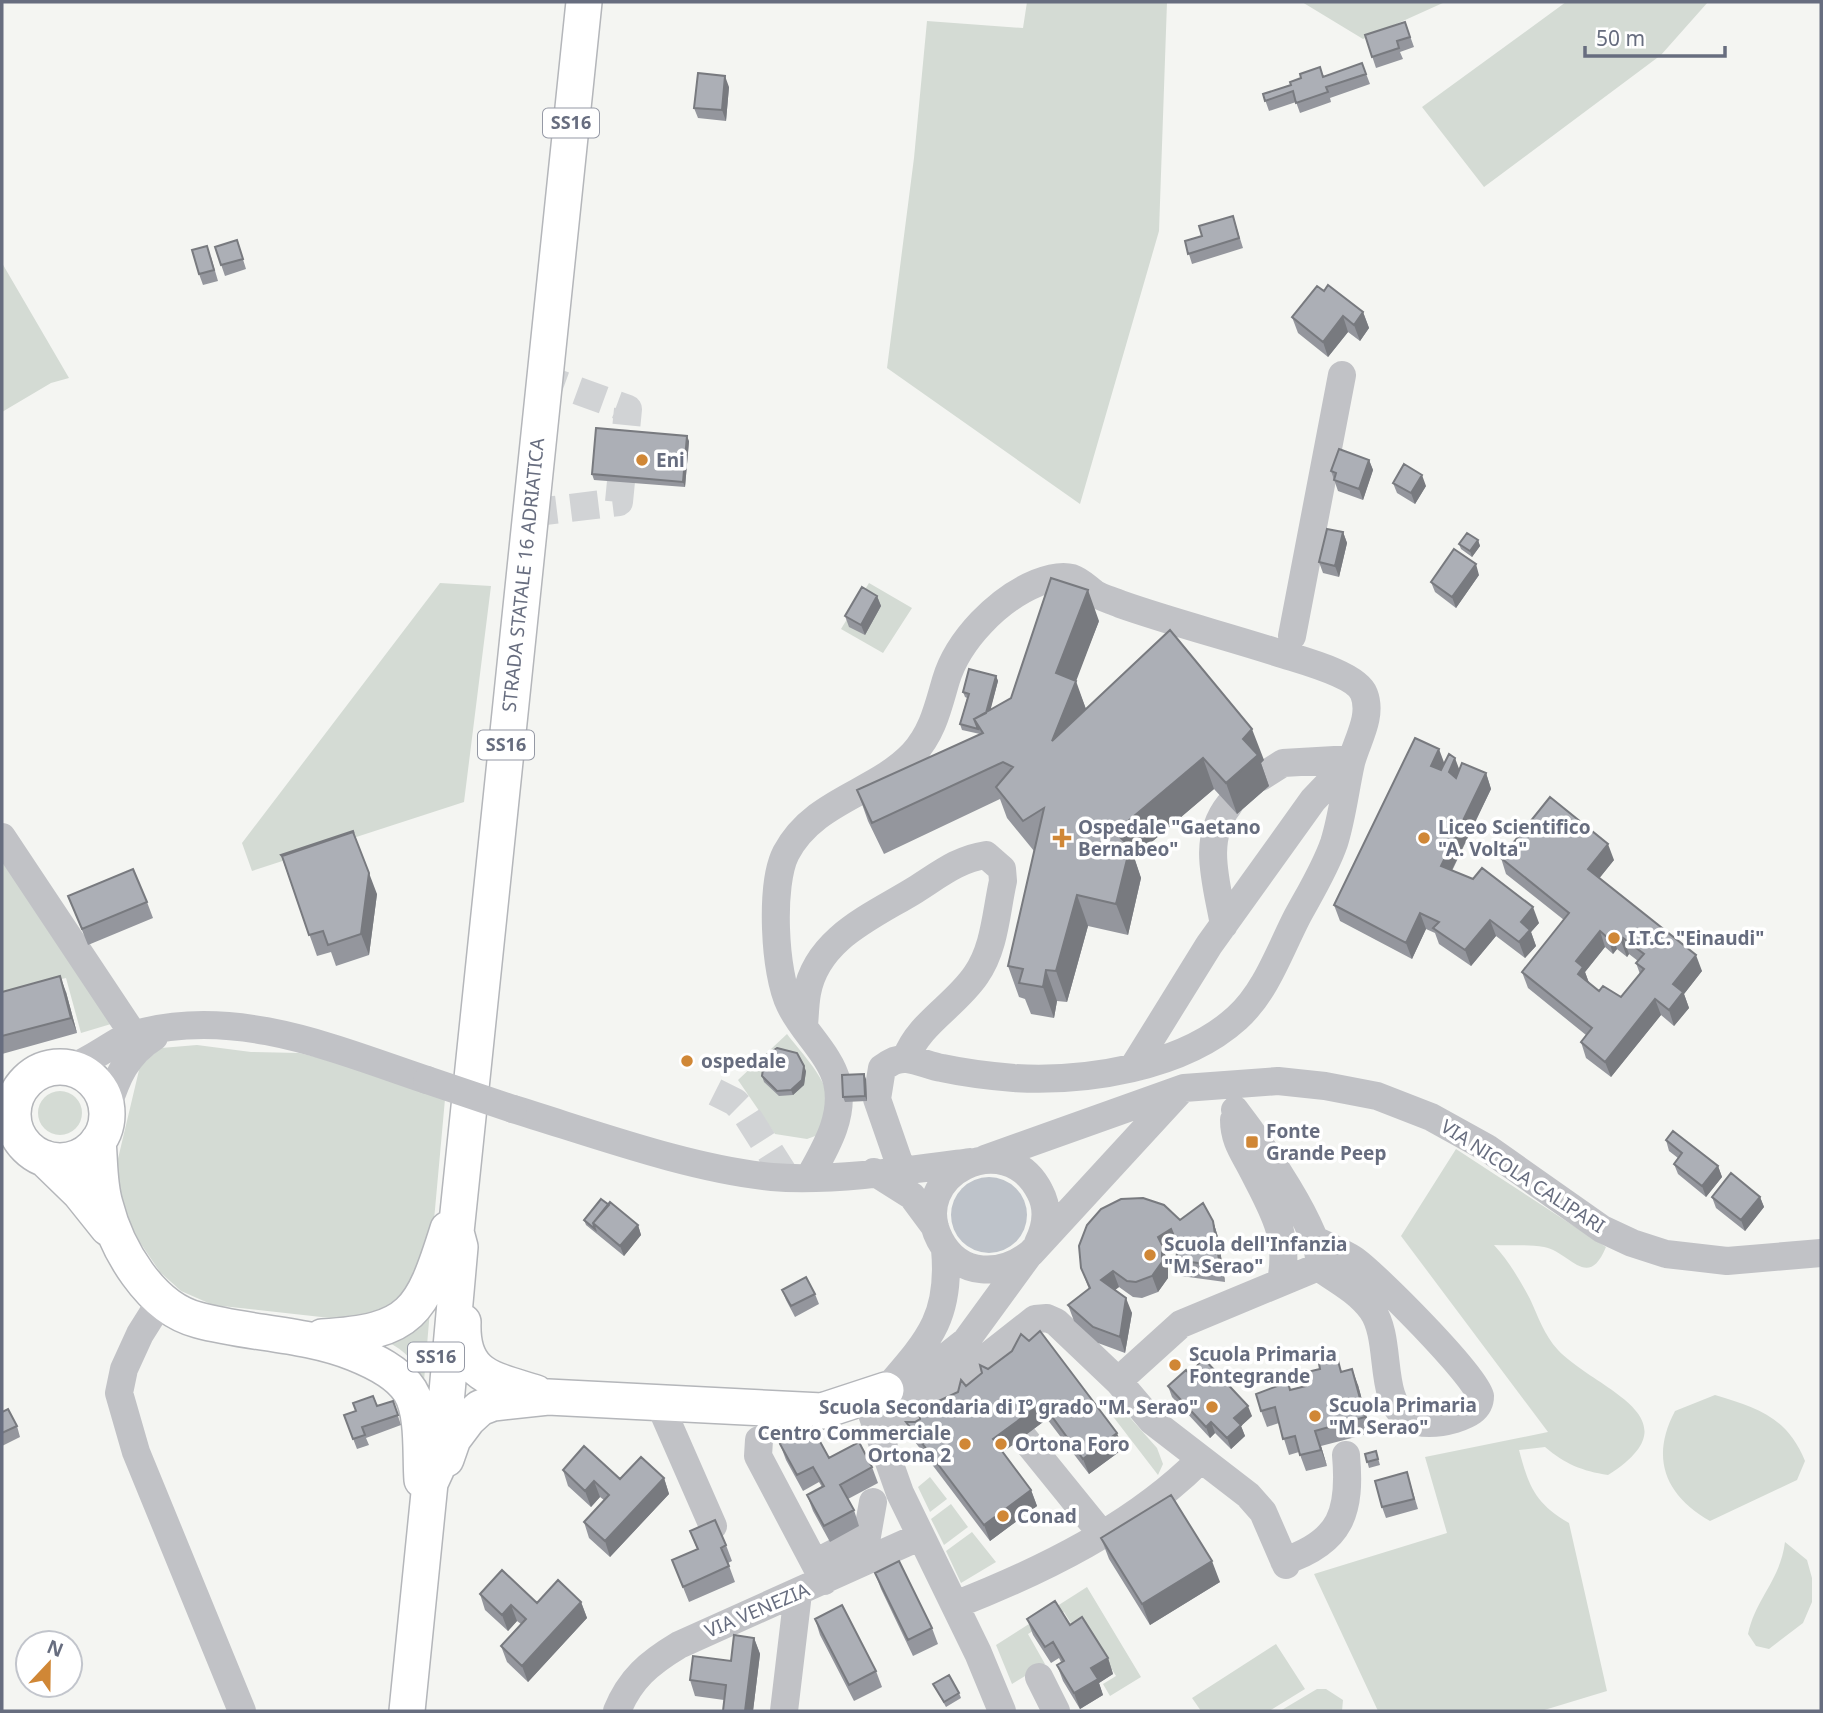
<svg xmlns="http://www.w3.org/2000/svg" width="1823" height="1713" font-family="'Noto Sans',sans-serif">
<rect width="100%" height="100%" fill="#f4f5f2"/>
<path fill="#d4dbd4" d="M1027 2H1167L1159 231 1080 504 887 368 914 158 927 21 1023 28Z
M1302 2H1445L1363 39Z
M1566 2H1708L1661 55 1484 187 1422 107Z
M2 263 69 378 51 383 2 412Z
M440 583 491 586 464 802 252 871 242 843Z
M869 583 912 608 883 653 841 629Z
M2 846 121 1021 81 1033 66 978 2 992Z
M787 1034C802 1054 832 1083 829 1110 828 1118 821 1128 818 1135L807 1139 775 1134 738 1080Z
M197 1045 251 1052 299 1053 345 1064 445 1099 434 1220 416 1284 382 1312 357 1321 213 1305 181 1291 160 1272 124 1219 112 1184 140 1066 161 1048Z
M38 1113a22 22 0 1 1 44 0a22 22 0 1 1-44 0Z
M1456 1149 1606 1247C1588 1291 1570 1252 1544 1247 1528 1244 1510 1246 1494 1245 1508 1260 1520 1280 1530 1299 1538 1316 1544 1335 1558 1350 1596 1390 1699 1417 1608 1475 1582 1471 1565 1464 1545 1447L1519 1450C1529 1487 1535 1503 1569 1523L1607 1691 1541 1711H1378L1314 1574 1447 1533 1425 1457 1548 1432 1401 1236Z
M431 1298 424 1381C414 1361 404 1348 382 1340Z
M1715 1395C1758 1408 1787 1417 1805 1461L1797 1480 1710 1521C1665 1495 1650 1458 1675 1411Z
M1117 1403 1157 1448 1163 1464 1158 1475 1108 1410Z
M930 1477 947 1499 930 1512 918 1487Z
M951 1504 968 1527 944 1545 931 1519Z
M972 1532 996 1562 961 1583 946 1551Z
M1785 1542 1807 1560 1812 1578V1602L1803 1623 1769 1649 1756 1646 1748 1634C1756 1598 1780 1581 1785 1542Z
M1087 1587 1141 1677 1110 1696 1103 1684 1116 1676 1088 1631 1079 1636 1064 1612 1028 1634 1045 1664 1012 1684 996 1645Z
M1276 1644 1305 1689 1269 1711H1201L1192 1698Z
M1317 1689H1326L1343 1700 1342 1711H1280Z"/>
<path fill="#bec3ca" d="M951 1215a38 38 0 1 1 76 0a38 38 0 1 1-76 0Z"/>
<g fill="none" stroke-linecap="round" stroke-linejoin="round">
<path stroke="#d1d3d5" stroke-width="28" stroke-dasharray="28 14" stroke-linecap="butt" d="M529 513 619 502 628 409 543 378
M715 1092 735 1102 744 1111 786 1177"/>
<g stroke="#b4b6ba" stroke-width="38">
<path id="major" d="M13 1114a47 47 0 1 1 94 0a47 47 0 1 1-94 0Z
M98 1141C100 1162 99 1184 105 1204 116 1248 150 1308 198 1320 250 1334 303 1333 354 1353 374 1361 398 1372 410 1391 424 1414 420 1454 422 1480
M44 1158 80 1193 108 1228
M463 1322C461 1377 493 1379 536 1393
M322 1337C412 1332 422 1312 448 1229
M446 1459 453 1439 468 1419 480 1408 493 1403 548 1397 822 1411 886 1390
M407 1711 430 1483 441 1459 460 1247 456 1232 584 2"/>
</g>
<path stroke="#c1c2c6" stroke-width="28" d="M1292 636 1342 375
M1261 777 1283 763 1352 759
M2 837 133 1034
M1224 925C1217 884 1201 840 1229 805
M804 1025C805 1015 805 1004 807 993 817 938 873 916 915 890 939 875 958 859 986 855L1002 869 1003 881C996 912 995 948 976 975 955 1006 919 1023 906 1058
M1134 1066 1209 945 1313 800 1352 759
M70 1068C94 1060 116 1039 136 1034 235 1006 335 1049 427 1080
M107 1108C117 1077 126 1055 154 1037
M513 1109C592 1133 690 1169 772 1177 830 1182 911 1170 970 1162
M1234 1120C1234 1141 1244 1153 1253 1171 1273 1210 1290 1237 1281 1281
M985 1159 1184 1088 1278 1081 1325 1086 1377 1096 1431 1117 1487 1148 1602 1229 1632 1243 1666 1254 1727 1261 1821 1253
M874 1172 912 1196 935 1227
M810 1176C826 1147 845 1116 837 1082 830 1054 802 1031 790 1005 774 973 770 884 786 853 814 800 875 794 913 754 933 732 938 707 946 680 958 640 998 599 1037 583 1047 579 1061 575 1072 578 1081 581 1087 588 1094 593 1102 598 1111 600 1120 604 1174 623 1230 637 1285 655 1304 661 1357 675 1364 694 1373 717 1356 742 1351 763 1345 790 1342 818 1334 843 1325 869 1310 893 1297 917 1280 950 1266 992 1237 1018 1182 1068 1085 1082 1014 1078 990 1076 965 1073 942 1068 930 1066 918 1060 907 1059 896 1058 890 1063 882 1068L877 1099 902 1171
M1315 1240C1328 1246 1341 1252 1353 1259 1372 1271 1479 1379 1480 1396 1480 1410 1467 1415 1455 1419 1441 1423 1422 1426 1408 1418 1377 1400 1393 1340 1372 1310 1358 1291 1337 1280 1318 1267
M1038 1243C1046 1227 1049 1209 1040 1192 1006 1124 906 1175 940 1240 960 1278 1002 1276 1031 1253L1181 1090
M162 1299 140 1334 124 1369 119 1393 136 1452 242 1711
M1118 1381 1181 1324 1318 1267C1328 1238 1255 1136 1235 1110
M890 1385C931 1338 951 1314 945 1249
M886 1390 922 1376 966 1341 1028 1256
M866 1397 900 1493 978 1653 1002 1711
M660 1405 713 1526
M872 1414 908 1412 955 1382 1035 1319 1047 1318 1056 1322 1118 1381 1152 1421 1248 1495 1263 1512 1286 1565
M1024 1438 1101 1533
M759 1440 758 1456 824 1581
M1284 1561C1342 1542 1351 1511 1346 1455
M815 1563 867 1536 873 1502
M955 1605C1042 1571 1134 1526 1200 1460
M1039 1677 1056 1711
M617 1711C630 1679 649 1663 679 1645L919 1537
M784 1711 798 1593"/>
<use href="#major" stroke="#fff" stroke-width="35"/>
<path stroke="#c1c2c6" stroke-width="28" d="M427 1080 513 1109"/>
</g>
<path fill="#94969d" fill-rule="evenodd" d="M1405 22 1414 47 1400 52 1403 59 1376 68 1365 35Z
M1362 63 1370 84 1330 98 1331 102 1300 113 1296 102 1269 111 1263 94 1323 77Z
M729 87 726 121 698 118 694 108Z
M1233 216 1243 248 1192 264 1185 241 1202 236Z
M237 240 246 269 225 276 215 247Z
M211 257 218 281 203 285 199 274Z
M1363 312 1369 328 1360 341 1348 332 1328 357 1298 333 1292 317Z
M689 441 685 487 594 480 592 474Z
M1369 460 1373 470 1363 500 1338 491 1331 471Z
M1393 483 1426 486 1415 504 1397 493Z
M1343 532 1347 543 1339 577 1323 573 1319 562Z
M1478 540 1480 546 1472 557 1461 549 1459 544Z
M1479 575 1456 608 1435 592 1431 582Z
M877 596 881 606 865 635 849 627 845 616Z
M1099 621 1075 681 1086 709 1264 760 1261 763 1269 786 1237 814 1214 789 1134 857 1141 878 1128 935 1088 926 1067 1002 1057 1001 1054 1018 1031 1014 1025 999 1019 997 1008 966 1034 851 1007 818 1000 799 884 854 868 821 857 790 980 734 962 730 960 724 967 698 965 697 963 692 996 676 998 681 990 710 1011 698Z
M1444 763 1460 770 1486 773 1491 789 1452 871 1539 923 1531 932 1536 946 1525 958 1496 936 1471 966 1439 944 1435 933 1426 929 1412 959 1340 921 1334 905Z
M281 855 377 894 369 955 336 966 331 952 317 956Z
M1501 858 1614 860 1599 878 1702 971 1684 994 1689 1008 1674 1026 1661 1015 1611 1077 1586 1058 1581 1042 1586 1035 1528 988 1522 972 1564 920 1506 874ZM1605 947 1613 954 1617 949 1627 957 1629 954 1638 961 1636 963 1640 974 1621 997 1599 991 1589 983 1585 972Z
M68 896 147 902 153 918 88 945Z
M2 992H66L77 1033 2 1054Z
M806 1071 804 1085 793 1095 779 1096 764 1082 762 1076Z
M866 1079 867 1101 845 1102 843 1097Z
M1666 1140 1718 1166 1722 1177 1706 1197 1678 1174 1674 1164 1678 1158 1669 1151Z
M1712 1197H1760L1764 1207 1745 1231 1716 1208Z
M584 1220 638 1225 641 1235 624 1256 586 1225Z
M1180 1220 1213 1221 1218 1237 1225 1282 1181 1276 1176 1260 1178 1248 1176 1245 1164 1252 1168 1261V1278L1158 1292 1142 1298 1133 1297 1119 1287 1115 1290 1132 1313 1125 1353 1098 1343 1074 1321 1068 1305 1089 1289 1081 1268Z
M782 1290 815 1294 819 1304 795 1317 786 1300Z
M980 1365 1123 1449 1089 1474 1047 1419 1003 1452 1031 1490 1037 1506 990 1541 912 1438 906 1422H915L958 1392 982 1373Z
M1343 1372 1358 1385 1371 1433 1321 1446 1327 1466 1306 1471 1299 1452 1289 1455 1279 1423 1267 1427 1261 1411 1288 1382 1290 1390 1306 1386Z
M1190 1375 1252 1416 1241 1426 1245 1436 1231 1449 1215 1433 1210 1438 1172 1397 1168 1386Z
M393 1401 401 1425 366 1438 369 1445 357 1449 344 1415Z
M2 1412 17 1426 20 1437 2 1446Z
M780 1444 829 1458 872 1467 878 1483 848 1499 854 1510 859 1526 830 1542 813 1511 807 1495 822 1487 819 1482 803 1491 786 1460Z
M1376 1451 1380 1465 1369 1468 1365 1454Z
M563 1470 620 1479 664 1478 669 1494 610 1557 589 1538 584 1522 604 1500 600 1497 591 1507 568 1486Z
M1407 1472 1418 1509 1386 1518 1382 1507Z
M690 1531 726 1545 732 1561 728 1563 735 1582 689 1602 672 1560 697 1549Z
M1101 1538 1220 1582 1150 1625 1109 1559Z
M875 1573 932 1628 938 1644 913 1656 881 1589Z
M480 1594 537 1603 581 1602 587 1618 528 1682 507 1662 501 1646 521 1624 517 1621 508 1631 485 1610Z
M815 1619 876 1671 882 1687 854 1701 820 1635Z
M1027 1619 1070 1625 1108 1658 1113 1674 1099 1683 1103 1695 1080 1709 1063 1681 1057 1665 1061 1662 1059 1658 1051 1663 1033 1635Z
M754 1638 760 1654 753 1711H723L724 1700 695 1696 690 1680 731 1661Z
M933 1684 959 1693 961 1698 946 1707Z"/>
<path fill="#787a7f" d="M725 76 729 87 726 121 722 110Z
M1363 312 1369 328 1360 341 1354 325Z
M1343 316 1348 332 1328 357 1323 342Z
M687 436 689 441 685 487 683 482Z
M1369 460 1373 470 1363 500 1359 489Z
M1422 475 1426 486 1415 504 1411 493Z
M1343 532 1347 543 1339 577 1335 566Z
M1478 540 1480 546 1472 557 1470 551Z
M1476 564 1479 575 1456 608 1452 597Z
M1088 590 1099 621 1072 692 1076 681 1087 712 1052 741 1056 673Z
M877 596 881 606 865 635 861 625Z
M996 676 998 681 984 735 981 730Z
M1252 729 1264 760 1261 763 1269 786 1237 814 1226 783 1243 739Z
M1439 749 1445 765 1437 782 1431 766Z
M1203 758 1214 789 1134 857 1141 878 1128 935 1116 904 1115 832Z
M1455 758 1461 774 1455 788 1449 772Z
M1486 773 1491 789 1446 882 1441 866Z
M1608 844 1614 860 1594 885 1588 869Z
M369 873 377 894 369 955 361 934Z
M1077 895 1088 926 1067 1002 1056 971Z
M1533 907 1539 923 1531 932 1536 946 1525 958 1519 942 1521 922Z
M1420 913 1426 929 1412 959 1406 943Z
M1490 920 1496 936 1471 966 1465 950Z
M1600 931 1605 947 1585 972 1589 983 1578 974 1576 961Z
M1612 933 1617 949 1613 954 1608 938Z
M1623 938 1629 954 1627 957 1621 941Z
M1696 955 1702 971 1684 994 1689 1008 1674 1026 1669 1010 1673 984Z
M1046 970 1057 1001 1054 1018 1043 987Z
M60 976 66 992 77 1033 71 1018Z
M1655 999 1661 1015 1611 1077 1605 1062Z
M804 1066 806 1071 804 1085 793 1095 791 1090Z
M864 1074 866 1079 867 1101 865 1096Z
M1718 1166 1722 1177 1706 1197 1702 1186Z
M1760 1197 1764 1207 1745 1231 1741 1220Z
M1213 1221 1218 1237 1225 1282 1220 1266Z
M638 1225 641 1235 624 1256 620 1246Z
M1171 1229 1176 1245 1164 1252 1168 1261V1278L1158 1292 1152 1276 1158 1237Z
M1113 1271 1119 1287 1107 1296 1101 1280Z
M1126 1298 1132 1313 1125 1353 1120 1337Z
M1352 1369 1358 1385 1371 1433 1365 1417Z
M1042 1403 1047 1419 999 1455 993 1439Z
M1248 1406 1252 1416 1241 1426 1245 1436 1231 1449 1227 1438 1234 1418Z
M1211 1422 1215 1433 1210 1438 1206 1427Z
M1315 1431 1321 1446 1327 1466 1321 1450Z
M1117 1433 1123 1449 1089 1474 1083 1459Z
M664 1478 669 1494 610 1557 605 1541Z
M594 1481 600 1497 591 1507 585 1491Z
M1031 1490 1037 1506 990 1541 984 1525Z
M1212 1561 1220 1582 1150 1625 1142 1604Z
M581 1602 587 1618 528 1682 522 1666Z
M511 1605 517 1621 508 1631 502 1615Z
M754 1638 760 1654 753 1711H745Z
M1108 1658 1113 1674 1099 1683 1103 1695 1080 1709 1074 1693 1091 1668Z"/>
<path fill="#acafb6" stroke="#787a7f" stroke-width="2" fill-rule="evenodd" d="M1405 22 1410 37 1397 41 1399 48 1372 57 1365 35Z
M1362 63 1366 74 1326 87 1328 92 1296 103 1293 91 1265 101 1263 94 1291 85 1290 82 1301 78 1300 74 1320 67 1323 77Z
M698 73 725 76 722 110 694 108Z
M1233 216 1239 238 1188 254 1185 241 1202 236 1199 226Z
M237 240 243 259 221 265 215 247Z
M207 246 214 270 199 274 192 250Z
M1328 285 1363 312 1354 325 1343 316 1323 342 1292 317 1317 286 1324 291Z
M596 428 687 436 683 482 592 474Z
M1339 449 1369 460 1359 489 1334 480 1336 473 1331 471Z
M1404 464 1422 475 1411 493 1393 483Z
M1327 529 1343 532 1335 566 1319 562Z
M1467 533 1478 540 1470 551 1459 544Z
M1454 549 1476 564 1452 597 1431 582Z
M1051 578 1088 590 1056 673 1076 681 1052 741 1170 630 1252 729 1243 739 1258 755 1226 783 1203 758 1115 832 1130 847 1116 904 1077 895 1056 971 1046 970 1043 987 1019 983 1023 969 1008 966 1044 808 1023 821 996 787 1013 767 1003 762 872 823 857 790 983 733 974 719 1011 698Z
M862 587 877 596 861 625 845 616Z
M969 669 996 676 986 713 974 719 978 729 960 724 969 694 963 692Z
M1415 738 1439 749 1431 766 1441 770 1449 754 1455 758 1449 772 1456 778 1462 763 1486 773 1441 866 1473 879 1482 868 1533 907 1521 922 1530 930 1519 942 1490 920 1465 950 1433 928 1439 922 1420 913 1406 943 1334 905Z
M1550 797 1608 844 1588 869 1696 955 1673 984 1683 992 1669 1010 1655 999 1605 1062 1581 1042 1592 1028 1522 972 1569 913 1501 858ZM1600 931 1608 938 1612 933 1621 941 1623 938 1644 954 1636 963 1644 969 1621 997 1603 986 1599 991 1578 974 1583 967 1576 961Z
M353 831 354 834 353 832 282 856 281 855Z
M353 832 369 873 361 934 328 945 323 931 309 935 282 856Z
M133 869 147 902 82 929 68 896Z
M60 976 71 1018 2 1036V992Z
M777 1048 797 1053 804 1066 802 1080 791 1090 777 1091 762 1076 765 1056Z
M864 1074 865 1096 843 1097 842 1075Z
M1673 1131 1718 1166 1702 1186 1674 1164 1682 1153 1666 1140Z
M1731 1173 1760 1197 1741 1220 1712 1197Z
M1143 1198 1164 1205 1180 1220 1203 1203 1213 1221 1220 1266 1176 1260 1178 1246 1171 1229 1158 1237 1162 1245V1262L1152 1276 1136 1282 1127 1281 1113 1271 1101 1280 1126 1298 1120 1337 1093 1327 1068 1305 1090 1288 1081 1268 1079 1246 1087 1225 1101 1209 1121 1199Z
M601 1199 609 1205 593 1223 595 1229 584 1220Z
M610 1202 638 1225 620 1246 593 1223Z
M806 1277 815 1294 791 1306 782 1290Z
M1040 1331 1117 1433 1083 1459 1042 1403 993 1439 1031 1490 984 1525 906 1422H915L920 1419 919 1410 958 1392 961 1380 966 1386 982 1373 980 1365 988 1369 1012 1351 1021 1334 1029 1341Z
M1336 1353 1341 1372 1352 1369 1365 1417 1315 1431 1321 1450 1300 1455 1295 1436 1283 1439 1275 1407 1261 1411 1256 1394 1288 1382 1290 1390 1306 1386 1303 1373 1320 1369 1318 1358Z
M1203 1358 1248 1406 1234 1418 1241 1425 1227 1438 1211 1422 1206 1427 1168 1386 1186 1370 1190 1375Z
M373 1396 377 1406 393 1401 398 1415 362 1427 365 1435 353 1439 344 1415 356 1411 353 1403Z
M8 1409 17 1426 2 1433V1412Z
M812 1427 829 1458 859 1442 872 1467 840 1485 854 1510 824 1526 807 1495 824 1486 813 1467 797 1475 780 1444Z
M584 1446 620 1479 641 1457 664 1478 605 1541 584 1522 609 1495 594 1481 585 1491 563 1470Z
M1376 1451 1378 1459 1367 1462 1365 1454Z
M1407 1472 1414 1499 1382 1507 1375 1481Z
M1171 1495 1212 1561 1142 1604 1101 1538Z
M715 1520 726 1545 721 1548 729 1566 683 1587 672 1560 698 1549 690 1531Z
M899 1561 932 1628 908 1640 875 1573Z
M502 1570 537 1603 558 1580 581 1602 522 1666 501 1646 526 1619 511 1605 502 1615 480 1594Z
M1055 1601 1070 1625 1082 1617 1108 1658 1091 1668 1098 1679 1074 1693 1057 1665 1064 1661 1053 1642 1045 1647 1027 1619Z
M842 1605 876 1671 849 1685 815 1619Z
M734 1635 754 1638 745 1711H723L726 1685 690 1680 693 1656 731 1661Z
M949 1675 959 1693 944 1702 933 1684Z"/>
<g fill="#d08736" stroke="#fff" stroke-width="2.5">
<circle cx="642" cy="460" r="7"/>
<path d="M1058.5 827.5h7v7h7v7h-7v7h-7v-7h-7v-7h7z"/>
<circle cx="1424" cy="838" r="7"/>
<circle cx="1614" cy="938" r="7"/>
<circle cx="687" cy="1061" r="7"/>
<rect x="1245" y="1135" width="14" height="14" rx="3.5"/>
<circle cx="1150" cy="1255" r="7"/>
<circle cx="1175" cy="1365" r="7"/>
<circle cx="1212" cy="1407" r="7"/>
<circle cx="1315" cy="1416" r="7"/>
<circle cx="965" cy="1444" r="7"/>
<circle cx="1001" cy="1444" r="7"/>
<circle cx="1003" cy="1516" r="7"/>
</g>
<g text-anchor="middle" stroke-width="7" stroke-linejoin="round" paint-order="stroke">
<g fill="#fff" stroke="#9599a5" stroke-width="2">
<rect x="543" y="108.5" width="56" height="29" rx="5"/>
<rect x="478" y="730.5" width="56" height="29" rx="5"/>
<rect x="408" y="1342.5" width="56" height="29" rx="5"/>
</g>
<g font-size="18" font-weight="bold" fill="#676d7f">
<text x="571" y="129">SS16</text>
<text x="506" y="751">SS16</text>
<text x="436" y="1363">SS16</text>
</g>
<g font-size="19" font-weight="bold" fill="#676d7f" stroke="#fff" text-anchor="start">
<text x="656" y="467">Eni</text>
<text x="1078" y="834">Ospedale "Gaetano<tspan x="1078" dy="22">Bernabeo"</tspan></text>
<text x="1438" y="834">Liceo Scientifico<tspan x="1438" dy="22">"A. Volta"</tspan></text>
<text x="1628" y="945">I.T.C. "Einaudi"</text>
<text x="701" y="1068">ospedale</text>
<text x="1266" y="1138">Fonte<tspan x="1266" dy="22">Grande Peep</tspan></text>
<text x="1164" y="1251">Scuola dell'Infanzia<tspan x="1164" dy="22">"M. Serao"</tspan></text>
<text x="1189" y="1361">Scuola Primaria<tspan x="1189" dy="22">Fontegrande</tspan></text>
<text x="1329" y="1412">Scuola Primaria<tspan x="1329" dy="22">"M. Serao"</tspan></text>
<text x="1198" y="1414" text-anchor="end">Scuola Secondaria di I° grado "M. Serao"</text>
<text x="951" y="1440" text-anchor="end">Centro Commerciale<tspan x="951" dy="22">Ortona 2</tspan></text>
<text x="1015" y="1451">Ortona Foro</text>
<text x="1017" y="1523">Conad</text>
</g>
<g font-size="19" fill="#676d7f" stroke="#fff">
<text transform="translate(523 575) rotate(-84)" y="7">STRADA STATALE 16 ADRIATICA</text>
<text transform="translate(1523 1176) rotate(33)" y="7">VIA NICOLA CALIPARI</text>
<text transform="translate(757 1610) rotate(-23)" y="7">VIA VENEZIA</text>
</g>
</g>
<rect width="1823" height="1713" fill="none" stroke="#676d7f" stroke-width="7"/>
<g transform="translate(49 1664) rotate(22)"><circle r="33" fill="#ffffff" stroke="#c2c5cc" stroke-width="2"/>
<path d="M0-5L12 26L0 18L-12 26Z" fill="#d08736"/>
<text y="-10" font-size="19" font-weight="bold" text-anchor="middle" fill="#676d7f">N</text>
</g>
<path d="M1585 46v10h140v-10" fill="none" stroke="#676d7f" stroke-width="3.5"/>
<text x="1596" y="46" font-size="21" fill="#676d7f" stroke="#ffffff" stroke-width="5" paint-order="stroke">50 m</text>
</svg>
